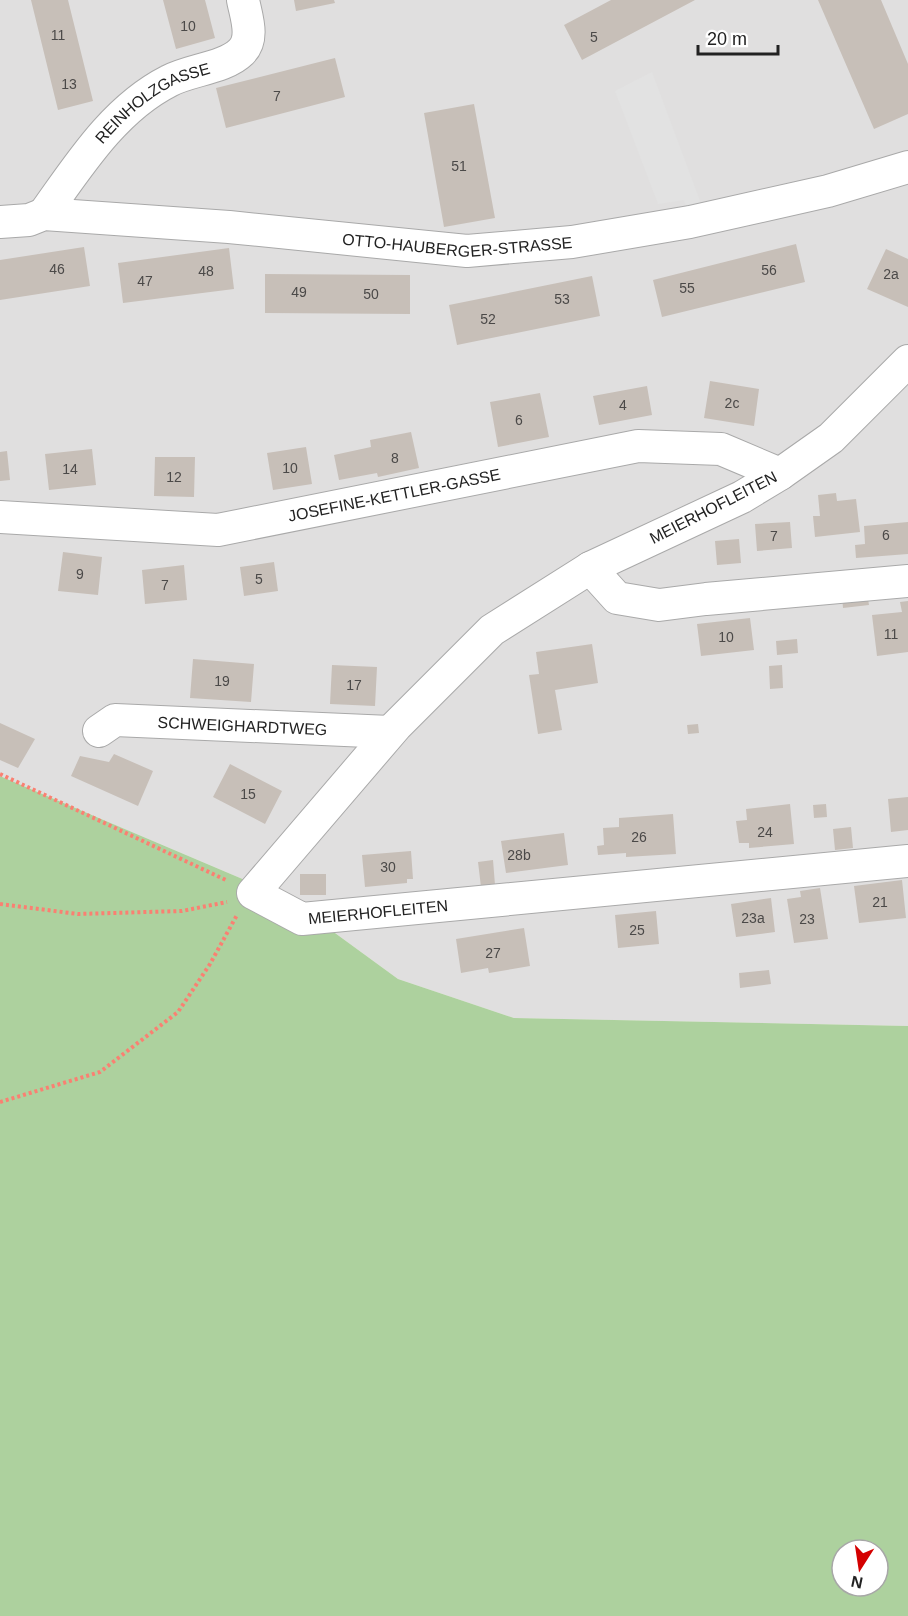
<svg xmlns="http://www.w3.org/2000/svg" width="908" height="1616" font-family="Arial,sans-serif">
<rect width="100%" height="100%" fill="#f2efe9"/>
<path fill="#e0dfdf" d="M0 0H908V1026L514 1018 398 979 287 898 0 776Z"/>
<path fill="#add19e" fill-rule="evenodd" d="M0 776 287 898 398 979 514 1018 908 1026V1616H0ZM842 1550H878V1586H842Z"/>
<path fill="#e2e2e2" d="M652 72 699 198 705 218 690 222 684 200 658 204 615 91Z"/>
<path fill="#c7bfb8" d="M31 0H68L93 101 58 110Z
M163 0H205L215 38 176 49Z
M294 0H334L335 3 296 11Z
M611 0H695L582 60 564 25Z
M818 0H881L908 64V114L874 129Z
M335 58 345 97 226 128 216 88Z
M474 104 495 218 444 227 424 113Z
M796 244 805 282 662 317 653 280Z
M84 247 90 286 0 300V260Z
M229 248 234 289 123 303 118 263Z
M886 249 908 259V307L867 289Z
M265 274 410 275V314L265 313Z
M592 276 600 316 457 345 449 305Z
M710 381 759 389 754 426 704 418Z
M647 386 652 415 599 425 593 396Z
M540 393 549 437 498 447 490 402Z
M411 432 419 468 378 477 377 473 339 480 334 455 371 447 370 440Z
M306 447 312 484 273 490 267 453Z
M92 449 96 485 49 490 45 454Z
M7 451 10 480 0 481V452Z
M155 457H195L194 497 154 496Z
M836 493 837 501 856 499 860 532 815 537 813 516H820L818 495Z
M790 522 792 548 757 551 755 524Z
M908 522V554L856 558 855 545 865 544 864 526Z
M739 539 741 563 717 565 715 541Z
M63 552 102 557 98 595 58 591Z
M274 562 278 591 244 596 240 567Z
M184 565 187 600 145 604 142 570Z
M867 593 869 605 843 608 842 596Z
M908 601V652L877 656 872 615 902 612 900 602Z
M750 618 754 650 701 656 697 624Z
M797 639 798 653 777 655 776 641Z
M592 644 598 683 555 690 562 730 538 734 529 675 539 674 536 652Z
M193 659 254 664 251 702 190 698Z
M332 665 377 667 375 706 330 704Z
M782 665 783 688 770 689 769 666Z
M0 723 35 739 18 768 0 760Z
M698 724 699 733 688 734 687 725Z
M114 754 153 771 138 806 71 776 80 756 109 762Z
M230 764 282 791 265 824 213 797Z
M908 797V830L891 832 888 799Z
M790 804 794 844 749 848V843H739L736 821 747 820 746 809Z
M826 804 827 817 814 818 813 805Z
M673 814 676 854 626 857V853L598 855 597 846 604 845 603 828 619 827V818Z
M851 827 853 848 835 850 833 829Z
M564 833 568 865 506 873 501 841Z
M411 851 413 879H407V883L365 887 362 855Z
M493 860 495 885 481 887 478 862Z
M300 874H326V895H300Z
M902 880 906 918 859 923 854 886Z
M820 888 828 939 794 943 787 899 801 897 800 891Z
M771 898 775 932 736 937 731 904Z
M656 911 659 944 618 948 615 915Z
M524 928 530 966 489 973 488 968 461 973 456 939Z
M769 970 771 984 740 988 739 973Z"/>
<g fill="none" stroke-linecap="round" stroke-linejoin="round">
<g stroke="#a9a9a9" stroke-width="34">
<g id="street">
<path id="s1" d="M44 214C79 165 114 109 169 81 189 70 225 68 241 52 255 39 246 16 243 0"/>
<path id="s2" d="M0 222 29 220 44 214 229 227 467 251 572 242 690 222 828 191 908 167"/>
<path id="s3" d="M908 361 831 438 780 474 742 497 590 568 492 630 396 726 253 893 302 919 908 861"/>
<path id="s4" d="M0 517 218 530 638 446 721 449 780 474"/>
<path d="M590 568 617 598 659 605 706 599 908 581"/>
<path id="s5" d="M99 731 115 720 390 732"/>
</g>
</g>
<path stroke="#fa8072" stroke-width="4" stroke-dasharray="3 3" stroke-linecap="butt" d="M0 774 228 881
M0 904 78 914 182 911 227 902
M0 1102 100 1072 178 1012 210 964 237 915"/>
<use href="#street" stroke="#fff" stroke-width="32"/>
</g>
<g text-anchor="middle" stroke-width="4.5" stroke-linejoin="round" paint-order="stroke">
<g font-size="14" fill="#4b4948">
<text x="188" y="31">10</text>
<text x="58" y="40">11</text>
<text x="594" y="42">5</text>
<text x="69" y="89">13</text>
<text x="277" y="101">7</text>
<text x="459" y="171">51</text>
<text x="57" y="274">46</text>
<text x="769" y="275">56</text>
<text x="206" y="276">48</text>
<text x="891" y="279">2a</text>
<text x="145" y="286">47</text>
<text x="687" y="293">55</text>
<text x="299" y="297">49</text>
<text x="371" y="299">50</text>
<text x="562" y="304">53</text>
<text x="488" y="324">52</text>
<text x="732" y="408">2c</text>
<text x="623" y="410">4</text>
<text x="519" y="425">6</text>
<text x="395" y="463">8</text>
<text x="290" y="473">10</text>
<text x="70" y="474">14</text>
<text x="174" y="482">12</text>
<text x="886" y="540">6</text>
<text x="774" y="541">7</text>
<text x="80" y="579">9</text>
<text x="259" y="584">5</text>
<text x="165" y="590">7</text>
<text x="891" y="639">11</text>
<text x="726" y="642">10</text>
<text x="222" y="686">19</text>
<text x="354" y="690">17</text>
<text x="248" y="799">15</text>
<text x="765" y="837">24</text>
<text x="639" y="842">26</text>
<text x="519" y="860">28b</text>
<text x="388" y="872">30</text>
<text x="880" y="907">21</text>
<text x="753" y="923">23a</text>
<text x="807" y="924">23</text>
<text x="637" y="935">25</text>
<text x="493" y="958">27</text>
</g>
<g font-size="16" fill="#222" stroke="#fff">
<text dy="6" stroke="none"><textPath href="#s1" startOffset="159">REINHOLZGASSE</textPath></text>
<text dy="6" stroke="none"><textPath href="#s2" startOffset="460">OTTO-HAUBERGER-STRASSE</textPath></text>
<text dy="6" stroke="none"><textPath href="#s4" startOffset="398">JOSEFINE-KETTLER-GASSE</textPath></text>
<text transform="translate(713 507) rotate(-27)" y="6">MEIERHOFLEITEN</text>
<text dy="6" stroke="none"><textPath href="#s5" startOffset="147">SCHWEIGHARDTWEG</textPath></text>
<text dy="6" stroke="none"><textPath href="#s3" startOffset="987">MEIERHOFLEITEN</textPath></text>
</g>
</g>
<g transform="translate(860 1568) rotate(192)"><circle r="28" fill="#ffffff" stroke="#a7a7a7" stroke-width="1.5"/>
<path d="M0-4.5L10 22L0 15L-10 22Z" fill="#d40000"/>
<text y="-9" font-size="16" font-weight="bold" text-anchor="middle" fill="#222222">N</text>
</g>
<path d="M698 45v9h80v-9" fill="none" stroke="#222222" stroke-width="3"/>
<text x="707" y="45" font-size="18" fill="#222222" stroke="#ffffff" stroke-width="4.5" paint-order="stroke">20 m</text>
</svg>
